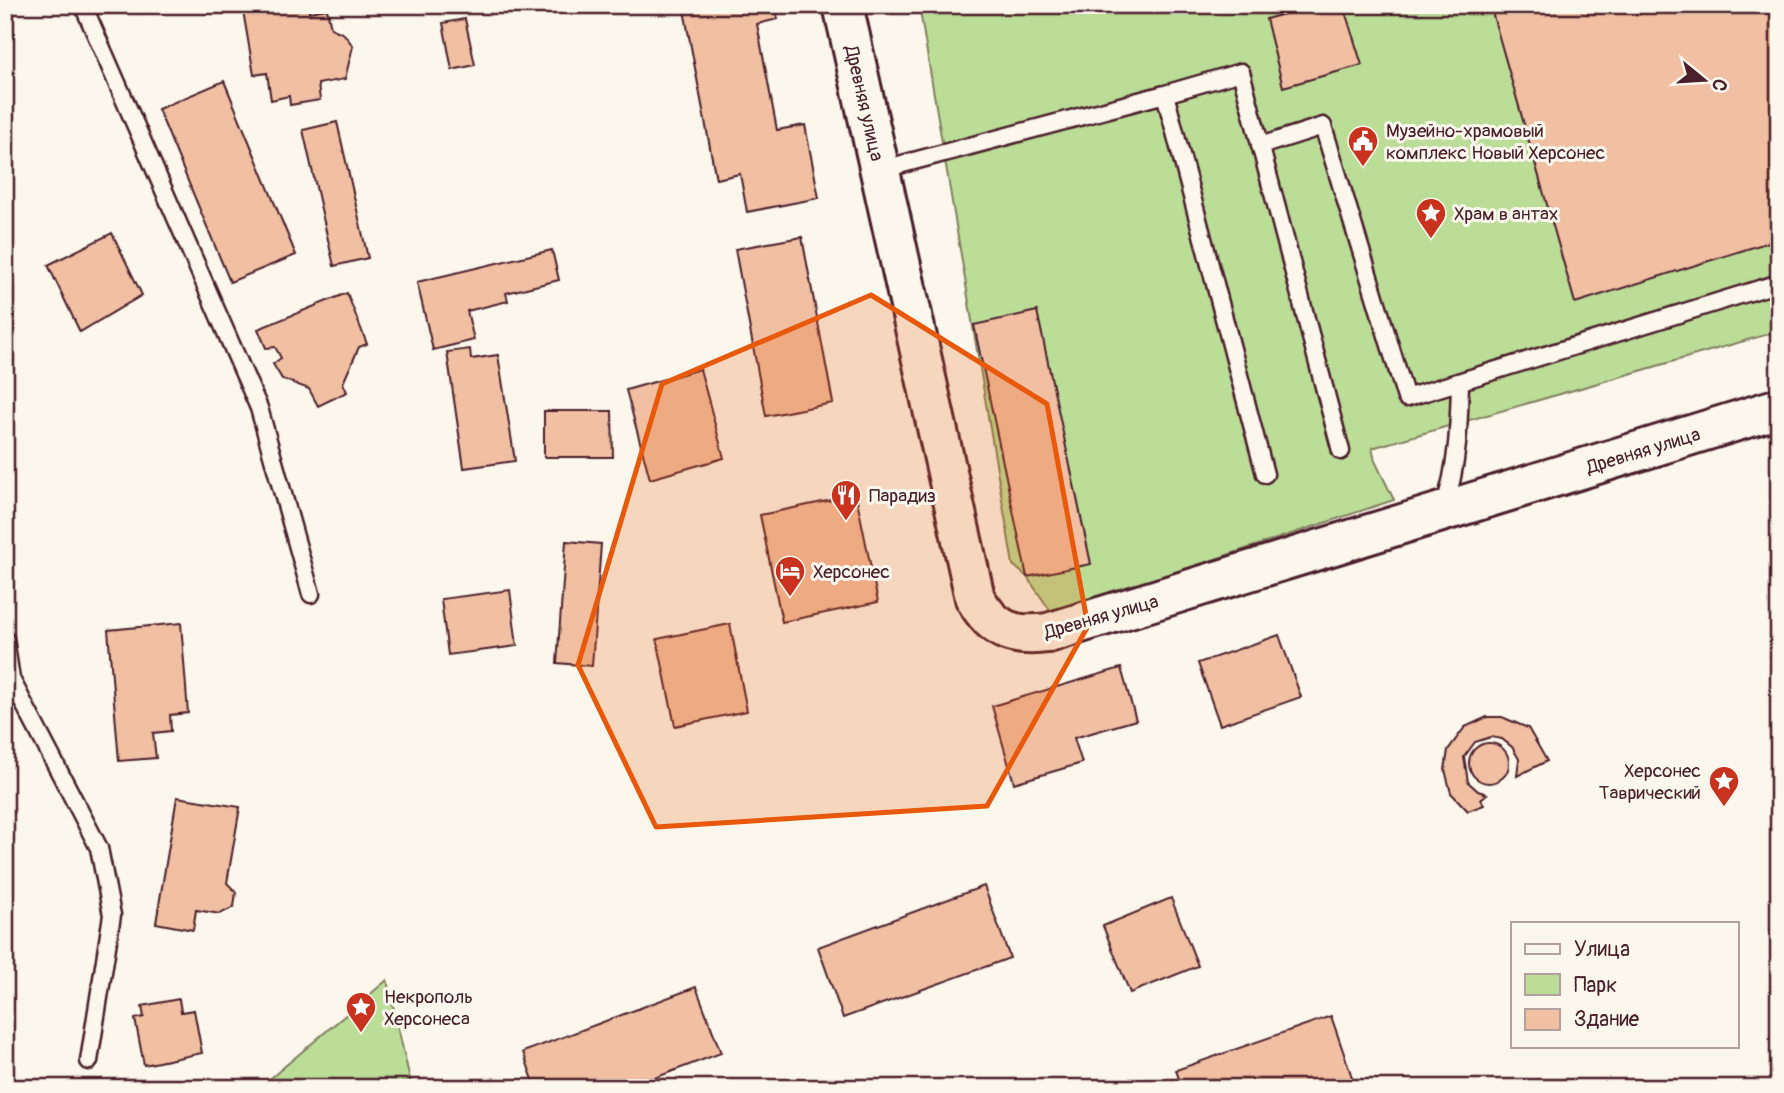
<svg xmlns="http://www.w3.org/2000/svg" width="1784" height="1093" font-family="Pangolin,sans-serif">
<rect width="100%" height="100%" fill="#fbf7ec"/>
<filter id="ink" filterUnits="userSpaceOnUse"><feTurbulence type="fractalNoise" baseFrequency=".0143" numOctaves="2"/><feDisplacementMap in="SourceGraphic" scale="14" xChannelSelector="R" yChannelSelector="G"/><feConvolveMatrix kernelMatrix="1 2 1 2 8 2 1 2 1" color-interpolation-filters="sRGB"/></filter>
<g filter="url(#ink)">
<path fill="#bbdd97" stroke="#827e61" stroke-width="2" d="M919 5H1779V331L1372 448 1375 461 1394 500 1052 613 1027 577 1013 565Z
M387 980 412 1088H259Z"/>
<path fill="#f1bfa2" stroke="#4a1f2b" stroke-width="2" d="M242 5H308L309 12 327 9 331 28 344 34 353 46 345 79 318 84 320 100 290 105 289 96 271 100 267 73 254 75Z
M708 5H775L778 19 757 24 777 130 805 125 819 198 747 212 740 174 716 179 684 10Z
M1317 5H1343L1362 65 1283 87 1266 19Z
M1490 5H1779V239L1575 303Z
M465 19 475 65 452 70 443 23Z
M224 81 296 255 230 282 158 109Z
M337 122 368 258 334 266 303 130Z
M112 233 142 295 80 332 48 265Z
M802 237 833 403 766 416 735 249Z
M552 250 559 280 506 293 508 301 467 311 474 340 433 350 417 282Z
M347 293 367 344 359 347 343 383 347 392 318 406 309 389 282 379 273 364 281 358 275 347 266 348 258 329Z
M1037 311 1091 564 1027 577 974 325Z
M470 349 471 359 498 355 515 461 464 468 447 352Z
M700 369 724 458 650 479 626 390Z
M544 411H612L613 457H544Z
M856 495 878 602 782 622 760 515Z
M566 541 601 544 592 666 557 663Z
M510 590 517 646 448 655 441 599Z
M181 623 188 713 170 715 171 731 153 733 156 758 119 761 108 630Z
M730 624 747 711 675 726 657 639Z
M1279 635 1301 697 1220 725 1198 663Z
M1121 668 1136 720 1074 738 1082 763 1014 783 992 706Z
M1487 717H1502L1528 728 1547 761 1517 776 1519 759 1512 747 1502 739 1491 737 1475 742 1464 757 1468 782 1478 791 1487 794 1481 799 1484 805 1468 811 1451 793 1445 770 1448 750 1465 727Z
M1469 763a20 20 0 1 1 40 0a20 20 0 1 1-40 0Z
M177 797 240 807 227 883 236 892 234 907 220 914 196 910 193 930 156 923Z
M984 886 1010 958 843 1018 818 947Z
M1171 898 1198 966 1130 993 1103 926Z
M696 987 721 1053 628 1088H536L523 1052Z
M179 999 181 1012 194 1010 202 1053 144 1065 135 1019 144 1017 142 1006Z
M1331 1016 1353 1080 1329 1088H1182L1176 1070Z"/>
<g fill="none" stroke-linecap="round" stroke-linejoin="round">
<g stroke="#4a1f2b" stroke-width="21">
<path id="service" d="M83 5 259 408 311 594
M1165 94 1241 72 1341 451
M1260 146 1323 126 1406 398 1779 283
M880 170 1165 94 1265 474
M1444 507C1458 466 1459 425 1460 382
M5 639 11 679 99 848 112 915 89 1061"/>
</g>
<g stroke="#4a1f2b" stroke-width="44">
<path id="secondary" d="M843 5 975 598C993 630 1012 638 1048 633L1779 408"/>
</g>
<use href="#service" stroke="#fbf7ec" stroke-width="16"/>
<use href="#secondary" stroke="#fbf7ec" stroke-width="38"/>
</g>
</g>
<path fill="#e8590c" fill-opacity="0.2" stroke="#e8590c" stroke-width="5" stroke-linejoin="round" d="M871 295 1047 404 1088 626 987 806 656 827 578 665 662 384Z"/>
<defs>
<g id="civic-pin" transform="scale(1.575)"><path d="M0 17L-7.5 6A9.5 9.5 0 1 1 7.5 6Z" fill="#c8321e" stroke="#fbf7ec"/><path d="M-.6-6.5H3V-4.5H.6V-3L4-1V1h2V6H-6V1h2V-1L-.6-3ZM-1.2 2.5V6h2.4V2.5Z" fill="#fff"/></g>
<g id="sight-pin" transform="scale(1.575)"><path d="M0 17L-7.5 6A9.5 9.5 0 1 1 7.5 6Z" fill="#c8321e" stroke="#fbf7ec"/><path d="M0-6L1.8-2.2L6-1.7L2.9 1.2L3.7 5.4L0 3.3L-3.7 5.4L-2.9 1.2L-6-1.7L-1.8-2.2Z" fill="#fff"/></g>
<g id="restaurant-pin" transform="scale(1.575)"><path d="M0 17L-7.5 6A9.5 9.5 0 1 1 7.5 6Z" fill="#c8321e" stroke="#fbf7ec"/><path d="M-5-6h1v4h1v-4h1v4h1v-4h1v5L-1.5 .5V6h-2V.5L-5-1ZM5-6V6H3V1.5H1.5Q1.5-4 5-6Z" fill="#fff"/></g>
<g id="hotel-pin" transform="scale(1.575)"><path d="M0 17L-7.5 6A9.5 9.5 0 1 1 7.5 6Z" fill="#c8321e" stroke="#fbf7ec"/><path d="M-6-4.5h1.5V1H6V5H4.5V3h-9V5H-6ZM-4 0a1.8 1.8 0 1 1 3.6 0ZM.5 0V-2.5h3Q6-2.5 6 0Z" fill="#fff"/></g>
</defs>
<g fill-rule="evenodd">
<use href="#civic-pin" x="1363" y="141"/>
<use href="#sight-pin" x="1431" y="213"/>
<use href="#restaurant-pin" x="846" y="495"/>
<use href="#hotel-pin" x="790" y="571"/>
<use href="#sight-pin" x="1724" y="781"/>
<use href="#sight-pin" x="361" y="1007"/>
</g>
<g text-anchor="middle" stroke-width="6" stroke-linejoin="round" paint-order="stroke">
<g font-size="19" fill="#4a1f2b" stroke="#fbf7ec">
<text transform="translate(865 103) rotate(77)" y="7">Древняя улица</text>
<text transform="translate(1643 450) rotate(-17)" y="7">Древняя улица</text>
<text transform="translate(1101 616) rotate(-16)" y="7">Древняя улица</text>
</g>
<g font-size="19" fill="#4a1f2b" stroke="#fbf7ec" text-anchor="start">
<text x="1386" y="137">Музейно-храмовый<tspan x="1386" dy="22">комплекс Новый Херсонес</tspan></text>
<text x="1454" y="220">Храм в антах</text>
<text x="869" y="502">Парадиз</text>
<text x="813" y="578">Херсонес</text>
<text x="1701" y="777" text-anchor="end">Херсонес<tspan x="1701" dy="22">Таврический</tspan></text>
<text x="384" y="1003">Некрополь<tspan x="384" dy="22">Херсонеса</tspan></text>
</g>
</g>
<rect width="1784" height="1093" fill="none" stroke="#fbf7ec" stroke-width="28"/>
<rect x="14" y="14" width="1756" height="1065" fill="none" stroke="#4a1f2b" stroke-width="2.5" filter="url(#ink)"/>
<rect x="1511" y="922" width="228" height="126" fill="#fbf7ec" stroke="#b4a19f" stroke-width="2"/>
<rect x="1525" y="944" width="35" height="10" fill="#fbf7ec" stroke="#b4a19f" stroke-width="2"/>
<text x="1574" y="956" font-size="21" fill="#4a1f2b">Улица</text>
<rect x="1525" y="974" width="35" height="21" fill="#bbdd97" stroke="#b4a19f" stroke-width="2"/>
<text x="1574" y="992" font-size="21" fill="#4a1f2b">Парк</text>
<rect x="1525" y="1009" width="35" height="21" fill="#f1bfa2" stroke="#b4a19f" stroke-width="2"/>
<text x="1574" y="1026" font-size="21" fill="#4a1f2b">Здание</text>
<g transform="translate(1704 80) rotate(108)" stroke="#fbf7ec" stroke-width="5" paint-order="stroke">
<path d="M0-5L12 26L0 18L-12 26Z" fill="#4a1f2b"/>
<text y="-10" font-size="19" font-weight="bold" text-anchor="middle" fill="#4a1f2b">С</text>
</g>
</svg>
